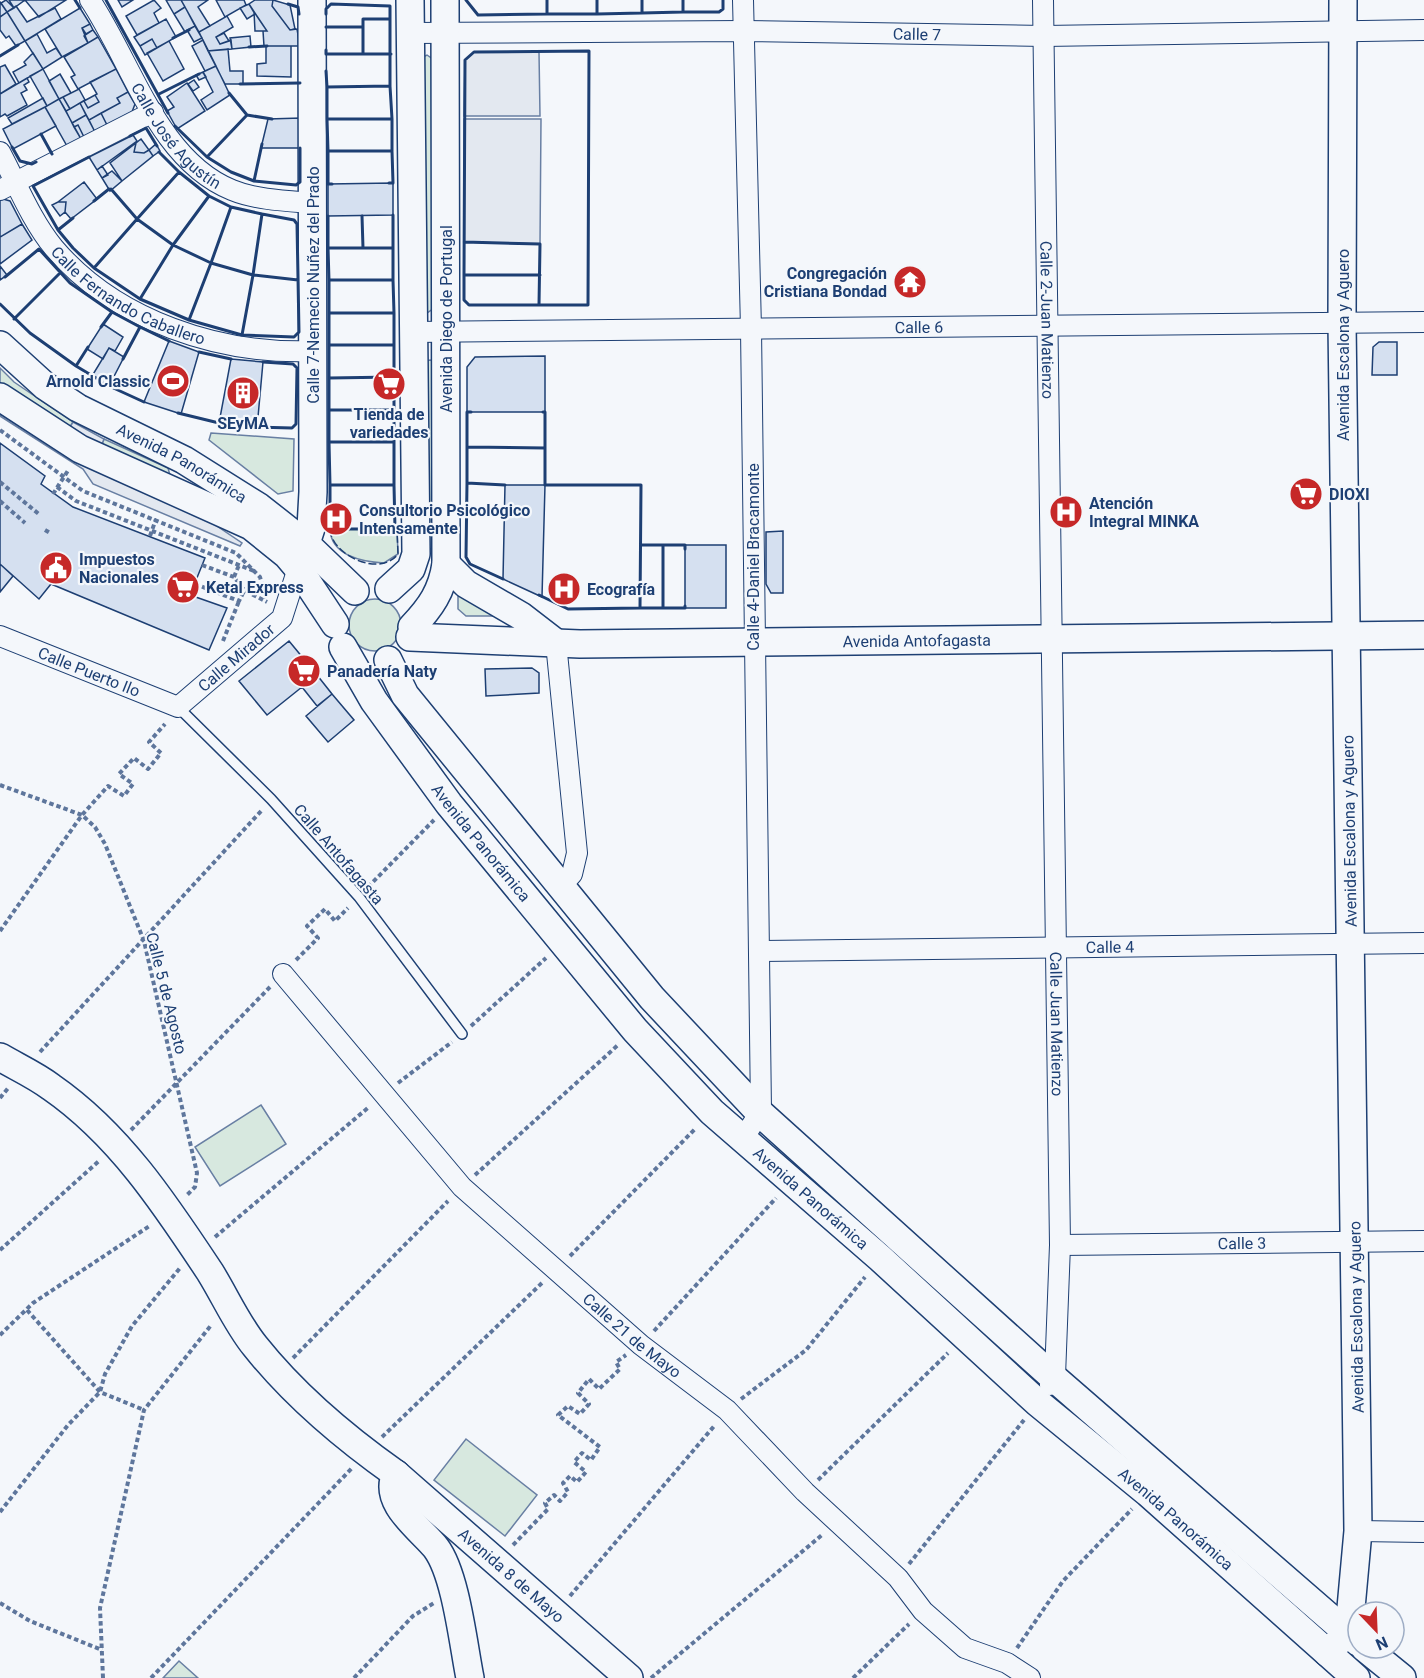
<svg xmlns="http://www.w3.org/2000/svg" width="1424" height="1678" font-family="Roboto,sans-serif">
<rect width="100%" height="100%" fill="#f4f7fb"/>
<path fill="#d7e8df" stroke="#687fa3" stroke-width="1.5" d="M427 55 434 60V308L427 313 423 57Z
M430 360 433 361 438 549H426V361Z
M0 368 14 382 73 422 67 432 0 387Z
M211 433 294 439 293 491 278 494 209 440Z
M104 439 168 468 170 475 168 478 100 449Z
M330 529H397L398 554 384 563C363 562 331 556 330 529Z
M458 594 504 616H466L458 609Z
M349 625a26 26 0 1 1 52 0a26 26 0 1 1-52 0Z
M261 1105 286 1144 220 1186 195 1147Z
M466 1439 537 1495 505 1536 434 1480Z
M179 1661 198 1678H163Z"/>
<path fill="#e3e8f0" stroke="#687fa3" stroke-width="1.5" d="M474 52H539L540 116H464L465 60Z
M464 119H541L540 244 464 242Z
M0 408 190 508 242 543 240 546 93 484 83 469 0 416Z
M73 422 104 439 100 449 67 432Z"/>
<path fill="#d5e0f0" stroke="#1d3f73" stroke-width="1.5" d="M6 0 14 8 7 12 1 3Z
M9 0H25L14 8Z
M25 0H66L39 17Z
M118 0H133L122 7Z
M154 0 161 8 154 13 159 23 137 35 126 16Z
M166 0H181L185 7 174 14Z
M181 0H208L198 7 210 26 199 32Z
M216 0H244L246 5 225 17Z
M255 0H273L272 6 290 30 297 29 300 46H264L263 31H267L249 4Z
M273 0 290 5 295 29 290 30 272 6Z
M0 2 7 12 0 17Z
M249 4 255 14 247 19 240 8Z
M16 6 27 22 55 8 61 19 25 41 7 12Z
M185 7 195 26 185 32 174 14Z
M80 8 90 24 82 28 88 43 62 57 45 29Z
M7 12 25 41 16 46 9 36 6 38 0 30V17Z
M254 12 267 31H255Z
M227 16 233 27 216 37 220 44 231 40 232 49 208 51 199 32Z
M166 19 176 37 157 48 152 39 140 46 134 37Z
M90 24 93 30 86 34 82 28Z
M195 26 202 38 194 42 187 30Z
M93 30 98 37 88 43 84 36Z
M224 33 229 41 220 44 216 37Z
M37 34 47 53 56 48 62 57 43 69 25 41Z
M250 36 251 47 232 49 230 38Z
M98 37 116 69 78 89 71 77 75 75 64 57Z
M152 39 157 48 145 55 140 46Z
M203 40 216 66 205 71 192 46Z
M169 41 184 69 163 81 147 53Z
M266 46H291V77L257 76V64L266 63Z
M228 49 230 71H243V84H225L208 51Z
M33 53 43 69 19 83 13 72 26 65 24 62Z
M5 65 16 84 0 94V67Z
M216 66 230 95 207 110 201 100 213 92 203 72Z
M43 69 59 99 47 106 30 76Z
M116 69 128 92 117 98 120 103 89 120 80 103 97 94 90 82Z
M203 72 206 77 199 80 196 75Z
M60 74 71 93 59 99 49 81Z
M27 78 29 82 24 85 27 90 21 93 27 105 7 116 5 114 0 117V94Z
M194 80 199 87 193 91 188 84Z
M187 83 205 111 177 129 167 111 174 107 167 97Z
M79 89 85 100 70 109 63 97Z
M128 92 135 104 132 112 107 125 101 113 120 103 117 98Z
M95 95 99 102 88 108 84 101Z
M63 97 70 109 66 111 59 99Z
M43 98 47 106 12 124 8 118Z
M59 99 81 139 67 146 45 107Z
M80 103 86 115 72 123 66 111Z
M45 107 56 126 13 149 3 129Z
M101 113 107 125 95 132 89 120Z
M86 115 95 132 84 137 78 125 74 127 72 123Z
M301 118 300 148H261L268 119Z
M78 125 84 137 81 139 74 127Z
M133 135 137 141 97 170 89 157Z
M141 139 149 150 144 153 134 152 136 143Z
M136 143 134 152 144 153 149 150 153 156 122 181 110 163Z
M156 144 160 151 153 156 149 150Z
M102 166 108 175 102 178 97 170Z
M112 171 122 181 110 191 102 178Z
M84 182 97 199 71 219 65 212 66 202H58Z
M393 183V215L328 216V184Z
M3 199 10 201 22 224 0 237V200Z
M58 202H66L65 212 60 216 52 205Z
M22 224 32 240 0 264V237Z
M0 266 7 275 0 280Z
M103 324 123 337 115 351 109 348 103 359 87 349Z
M169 341 199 352 181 414 144 402Z
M1379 342H1397V375H1372L1373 347Z
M109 348 124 357 109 386 92 376Z
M545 356V412H467V367L475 357Z
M231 359 263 362 257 428 219 423Z
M0 443 45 476 41 484 73 507 205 558 190 595 227 608 209 650 51 584 39 599 0 564Z
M505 485H545L542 597 503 579Z
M783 531V593H771L766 584V532Z
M685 545H726V608H685Z
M0 564 13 576 0 592Z
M289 641 317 675 267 715 239 681Z
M532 668 539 673V693L486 696 485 669Z
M317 675 332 694 317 706 302 687Z
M332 694 354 720 328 742 306 716Z"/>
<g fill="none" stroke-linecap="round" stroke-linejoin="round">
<g stroke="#1d3f73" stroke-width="12">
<path id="lane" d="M178 707 271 799 359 897 462 1034"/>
</g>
<g stroke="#1d3f73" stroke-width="22">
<g id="street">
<path id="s1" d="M90 0C132 63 158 160 232 190 256 200 288 201 313 203"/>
<path id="s2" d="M1043 0 1060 1245 1055 1376 1050 1385"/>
<path id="s3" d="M410 33 743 31 1044 36 1424 30"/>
<path id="s4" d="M0 152C17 184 31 220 54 248 116 321 220 355 314 351"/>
<path d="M0 190 153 112"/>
<path id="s5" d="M413 332 1424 322"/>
<path id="s6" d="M0 636 178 707 282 618 298 568"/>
<path d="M556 643 577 853 572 874 561 886"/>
<path id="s7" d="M760 951 1424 943"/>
<path id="s8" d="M283 974 462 1187 641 1345 727 1410 805 1492 898 1578 923 1611 965 1648 1007 1663 1030 1678"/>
<path d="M742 1140 761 1111 751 329 743 0"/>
<path id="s9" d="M1060 1245 1424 1241"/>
<path d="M1358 1531 1424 1532"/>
</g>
</g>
<g stroke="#1d3f73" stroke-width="30">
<g id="secondary">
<path id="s10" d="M0 345 45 386 78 408 184 460 259 507 306 544 355 591"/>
<path d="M0 397 80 449 251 526 287 555 298 568 335 624"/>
<path d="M446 564 466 584 521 616 556 643"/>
<path d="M298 568 311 528 313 492 312 0"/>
<path d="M389 589 411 569 416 554 410 0"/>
<path d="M412 627C431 607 442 591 446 564L445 0"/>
<path id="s11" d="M410 637 580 644 1424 635"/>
<path id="s12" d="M343 647 374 701 449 804 635 1030 712 1112 880 1258 1038 1403 1148 1493 1356 1678"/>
<path d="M388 660 405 695 652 998 760 1113 1054 1378 1358 1642"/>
<path id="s13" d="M0 1057C17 1067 35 1075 51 1087 119 1134 165 1204 210 1272 225 1296 237 1324 255 1346 294 1395 345 1438 396 1474L629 1678"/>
<path d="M396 1474C382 1503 421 1529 436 1548 456 1575 463 1643 470 1678"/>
<path d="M1365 1648 1402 1678"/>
<path d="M1328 1653 1349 1630 1358 1531 1342 323 1343 0"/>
</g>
</g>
<path stroke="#5e769c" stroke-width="4" stroke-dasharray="4.5 3" stroke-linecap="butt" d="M0 430 83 491 236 553 260 577 266 598
M0 482 40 515
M57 487 76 501 254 571
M53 494 69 469
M0 501 25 523
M45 530 50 533
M150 536 156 519
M202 565 234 577 244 590 267 602
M234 577 239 565
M195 584 239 601 244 591
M223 641 239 601
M0 785 82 815 95 827 105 844 144 941 197 1173 195 1187 187 1195
M368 887 434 820
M0 931 82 815 108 786 124 796 133 784 119 774 134 758 148 769 161 753 149 742 165 724
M296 960 318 938 307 926 325 909 335 921 348 908
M471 1026 546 958
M40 1052 262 810
M398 1083 452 1042
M0 1098 9 1087
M131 1130 270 987
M475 1175 618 1045
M215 1237 369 1107
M0 1250 100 1160
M570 1256 695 1129
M27 1310 100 1392 144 1410
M654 1331 776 1198
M0 1335 33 1303 151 1225
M293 1358 448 1201
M741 1399 806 1350 865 1277
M382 1437 543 1282
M818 1480 948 1353
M0 1512 68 1425 100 1392 105 1374 132 1326 180 1268
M513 1545 548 1509 545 1503 554 1495 560 1501 568 1492 563 1483 570 1476 577 1482 586 1472 574 1462 582 1453 591 1460 600 1447 558 1415 568 1406 580 1414 589 1404 578 1393 589 1379 599 1389 620 1369 616 1362 626 1355
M909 1564 1024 1420
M570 1596 715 1425
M0 1603 30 1621 102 1650
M1017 1648 1063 1581 1132 1509
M103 1678 100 1608 144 1410 212 1324
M151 1678 352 1468
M354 1678 413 1616 434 1603
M651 1678 822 1535
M853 1678 909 1624"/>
<use href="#lane" stroke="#f4f7fb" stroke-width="9"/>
<use href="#street" stroke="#f4f7fb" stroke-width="20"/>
<use href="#secondary" stroke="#f4f7fb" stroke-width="27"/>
<path stroke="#1d3f73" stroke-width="1.5" stroke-dasharray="8 3" stroke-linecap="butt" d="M330 529C331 555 380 578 398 554L397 529H395"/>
<path stroke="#1d3f73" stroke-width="3" d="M75 0 80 8
M106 0 168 113
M466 0 478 15 547 14V0
M683 0V12H719L723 9V0
M288 4 298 7 299 14
M642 13 683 12
M326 14V9L331 4 390 6V86L327 87 326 71
M547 14H597V0
M597 14 642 13V0
M326 27H363
M173 38 189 30
M249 47 267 46
M326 50V54H391
M363 54V19H390
M0 56 18 45
M240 84 300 83
M327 87V119H392L390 86
M229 93 247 115 272 119
M159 94 199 74
M327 119 328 151H392V119
M175 126 207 157 247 115
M41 134 52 154
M130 136 146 128 157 146
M12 147 20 161 32 164 36 162
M328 151V184H332
M159 152 179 172
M207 157 231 172 254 181 262 144
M254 181 296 185 300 182V148
M389 183H393L392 151
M111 189 137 219 94 268 140 299
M94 201 109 189
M231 207 209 196 173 245 211 263 189 320 242 335
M262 214 231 207 211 263 253 275 242 335 294 337 299 332 297 224 294 220 262 214 253 275 298 280
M328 216V248H393V215
M362 216 363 248
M73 218 58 230 73 248 94 268
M58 230 33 186 89 157
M464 242 540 244 539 305H588L589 51 474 52 465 60 464 275H540
M328 248 329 280H393V248
M464 275V300L469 305H539
M5 277 39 249 70 283 112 312
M329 280V313H394L393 280
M0 304 30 333 76 366
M329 313V345H394V313
M14 319 60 273
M189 320 140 299 173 245 137 219 179 172 209 196
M101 327 112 312 140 327
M329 345V378L394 377V345
M88 347 76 366 96 378
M199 352 231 359
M123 359 140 327 169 341
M329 378V410H394V377
M111 383 109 386 144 402
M329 410V442H394V410
M543 412H545V448
M178 413 219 423
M254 427 292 428 296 424 297 368 293 364 263 362
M329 442 330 485H394V442
M467 447V412H471
M467 483V447L545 448V485H641L640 608 568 609 539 595
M330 485V529H395L394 485
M663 545H685V549
M503 579 470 564 466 557 467 483 505 485
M640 608H663V545H641
M663 608H685V606"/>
</g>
<defs>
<g id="temple-disc" transform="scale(1.725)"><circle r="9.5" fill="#c62828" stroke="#f4f7fb"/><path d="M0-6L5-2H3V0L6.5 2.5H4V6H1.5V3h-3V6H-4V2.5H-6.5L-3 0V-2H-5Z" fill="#fff"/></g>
<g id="stadium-disc" transform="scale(1.725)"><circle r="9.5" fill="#c62828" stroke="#f4f7fb"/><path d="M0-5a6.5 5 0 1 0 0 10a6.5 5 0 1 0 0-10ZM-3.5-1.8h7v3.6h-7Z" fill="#fff"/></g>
<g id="supermarket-disc" transform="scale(1.725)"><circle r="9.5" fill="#c62828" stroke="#f4f7fb"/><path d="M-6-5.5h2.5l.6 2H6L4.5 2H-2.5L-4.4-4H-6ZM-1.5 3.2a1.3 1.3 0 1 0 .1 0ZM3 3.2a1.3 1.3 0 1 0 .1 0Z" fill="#fff"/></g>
<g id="building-disc" transform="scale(1.725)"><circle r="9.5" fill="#c62828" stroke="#f4f7fb"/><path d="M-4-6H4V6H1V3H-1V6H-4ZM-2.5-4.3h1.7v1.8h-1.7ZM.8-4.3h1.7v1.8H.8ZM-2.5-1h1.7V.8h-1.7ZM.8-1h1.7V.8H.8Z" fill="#fff"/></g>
<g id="hospital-disc" transform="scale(1.725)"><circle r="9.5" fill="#c62828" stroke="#f4f7fb"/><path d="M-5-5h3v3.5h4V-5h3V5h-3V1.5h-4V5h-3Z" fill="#fff"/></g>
<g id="civic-disc" transform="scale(1.725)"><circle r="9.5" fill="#c62828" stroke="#f4f7fb"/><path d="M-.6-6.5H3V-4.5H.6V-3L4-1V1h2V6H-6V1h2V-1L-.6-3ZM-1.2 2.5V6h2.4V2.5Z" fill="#fff"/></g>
</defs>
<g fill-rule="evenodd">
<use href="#temple-disc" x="910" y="282"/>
<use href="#stadium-disc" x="173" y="381"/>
<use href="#supermarket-disc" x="389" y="384"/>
<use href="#building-disc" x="243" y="393"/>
<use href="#supermarket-disc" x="1306" y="494"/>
<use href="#hospital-disc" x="1066" y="512"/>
<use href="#hospital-disc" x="336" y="519"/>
<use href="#civic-disc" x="56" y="568"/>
<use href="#supermarket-disc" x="183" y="587"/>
<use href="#hospital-disc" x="564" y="589"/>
<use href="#supermarket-disc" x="304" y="671"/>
</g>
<g text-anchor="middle" stroke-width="4.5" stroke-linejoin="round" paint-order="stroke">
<g font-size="16" fill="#1d3f73" stroke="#f4f7fb">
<text dy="6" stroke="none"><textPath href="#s3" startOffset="507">Calle 7</textPath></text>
<text dy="6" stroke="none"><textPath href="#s1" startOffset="162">Calle José Agustín</textPath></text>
<text transform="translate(313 285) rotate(-90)" y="6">Calle 7-Nemecio Nuñez del Prado</text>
<text dy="6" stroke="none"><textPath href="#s4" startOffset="200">Calle Fernando Caballero</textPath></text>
<text transform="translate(446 319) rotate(-90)" y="6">Avenida Diego de Portugal</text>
<text dy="6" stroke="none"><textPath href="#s2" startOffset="320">Calle 2-Juan Matienzo</textPath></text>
<text dy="6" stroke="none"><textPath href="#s5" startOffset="506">Calle 6</textPath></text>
<text transform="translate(1343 345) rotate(-90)" y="6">Avenida Escalona y Aguero</text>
<text dy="6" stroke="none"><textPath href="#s10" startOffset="218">Avenida Panorámica</textPath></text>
<text transform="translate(753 557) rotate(-90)" y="6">Calle 4-Daniel Bracamonte</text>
<text dy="6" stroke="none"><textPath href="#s11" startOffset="507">Avenida Antofagasta</textPath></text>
<text dy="6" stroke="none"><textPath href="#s6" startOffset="268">Calle Mirador</textPath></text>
<text dy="6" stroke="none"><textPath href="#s6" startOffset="96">Calle Puerto Ilo</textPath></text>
<text transform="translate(1349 831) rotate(-91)" y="6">Avenida Escalona y Aguero</text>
<text dy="6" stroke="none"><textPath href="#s12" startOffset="240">Avenida Panorámica</textPath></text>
<text transform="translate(339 854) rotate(49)" y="6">Calle Antofagasta</text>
<text dy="6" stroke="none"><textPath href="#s7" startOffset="350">Calle 4</textPath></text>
<text transform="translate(167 993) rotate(76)" y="6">Calle 5 de Agosto</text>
<text dy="6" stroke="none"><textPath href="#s2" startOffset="1024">Calle Juan Matienzo</textPath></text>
<text dy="6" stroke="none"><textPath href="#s12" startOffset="726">Avenida Panorámica</textPath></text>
<text dy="6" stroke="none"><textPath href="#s9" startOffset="182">Calle 3</textPath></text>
<text transform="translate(1356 1317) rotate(-91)" y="6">Avenida Escalona y Aguero</text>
<text dy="6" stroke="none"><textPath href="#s8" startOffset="504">Calle 21 de Mayo</textPath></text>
<text dy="6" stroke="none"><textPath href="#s12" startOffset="1212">Avenida Panorámica</textPath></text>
<text dy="6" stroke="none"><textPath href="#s13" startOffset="736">Avenida 8 de Mayo</textPath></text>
</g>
<g font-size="16" font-weight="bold" fill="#1d3f73" stroke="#f4f7fb" text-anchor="start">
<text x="887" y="279" text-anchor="end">Congregación<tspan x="887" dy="18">Cristiana Bondad</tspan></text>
<text x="150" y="387" text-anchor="end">Arnold Classic</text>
<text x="389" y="420" text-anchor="middle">Tienda de<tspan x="389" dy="18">variedades</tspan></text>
<text x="243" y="429" text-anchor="middle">SEyMA</text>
<text x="1329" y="500">DIOXI</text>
<text x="1089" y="509">Atención<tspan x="1089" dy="18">Integral MINKA</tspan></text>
<text x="359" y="516">Consultorio Psicológico<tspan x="359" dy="18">Intensamente</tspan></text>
<text x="79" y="565">Impuestos<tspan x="79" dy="18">Nacionales</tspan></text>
<text x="206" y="593">Ketal Express</text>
<text x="587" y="595">Ecografía</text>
<text x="327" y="677">Panadería Naty</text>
</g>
</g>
<g transform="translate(1376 1630) rotate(157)"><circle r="28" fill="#f4f7fb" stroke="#9eadc5" stroke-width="1.5"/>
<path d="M0-4.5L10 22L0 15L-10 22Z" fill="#c62828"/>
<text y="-9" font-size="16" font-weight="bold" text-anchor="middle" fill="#1d3f73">N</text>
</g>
</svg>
